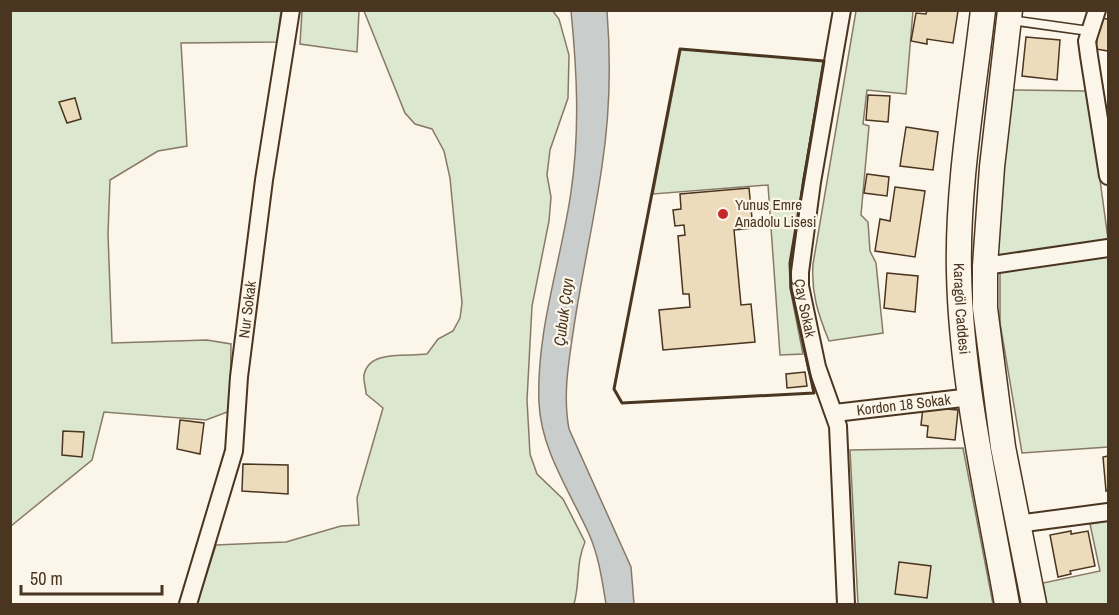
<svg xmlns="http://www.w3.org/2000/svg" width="1119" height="615" font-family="'Archivo Narrow',sans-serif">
<rect width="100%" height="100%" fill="#fbf6e9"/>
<path fill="#dce7d0" stroke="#887966" stroke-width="1.5" d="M11 11H281L277 42 181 43 187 146 158 151 110 180 108 234 112 343 207 340 231 344 230 411 206 420 104 412 92 460 11 526Z
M302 11H359L357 52 300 44Z
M364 11 552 10 559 19 569 55 568 98 550 150 547 175 551 197 549 221 532 306 527 400 530 454 537 474 563 499 585 542C576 562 580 583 574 604H197L216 545 286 542 341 526 359 525 357 498 383 408 366 394C366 388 363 380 364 375 369 349 407 357 427 354L438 339 453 331 460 318 462 303 450 178 444 151 432 129 415 124 405 113Z
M856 11H913L906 94 867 90 863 124 869 126 861 215 868 222 870 251 876 263 883 333 829 341C818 314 811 293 813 264Z
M681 49 823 61 790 263V288L803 354 780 355 768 185 653 194Z
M1012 90 1088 91 1108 239 994 258Z
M1108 254V447L1022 453 1000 323V272Z
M963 448 993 604H858L850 450Z
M1108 521V604H1047L1043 583 1100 571 1090 524Z"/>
<path fill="#c9cecd" stroke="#887966" stroke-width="1.5" d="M571 11H607C611 62 610 114 602 166 594 222 581 277 573 333 568 366 563 397 569 429L631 567 634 604H606C602 580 599 557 589 534 570 492 541 450 539 403 536 331 561 262 571 192 580 131 577 71 571 11Z"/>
<path fill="#ecdcbc" stroke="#4a3520" stroke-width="1.5" d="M927 10 958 11 953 43 927 39V44L911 41 916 13 926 14Z
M1099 18 1108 19V51L1096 49Z
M1026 37 1060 40 1057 80 1022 76Z
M868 95 890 96 888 122 866 120Z
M75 98 81 119 67 123 59 102Z
M906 127 938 132 933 170 900 166Z
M867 174 889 177 887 196 864 193Z
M895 187 925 191 915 257 875 251 880 219 890 221Z
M749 188 753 228 734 230 741 305 751 304 755 342 663 350 659 310 690 307 689 294H683L678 236 685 235 684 225 675 226 673 210 681 209 680 194Z
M887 273 918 276 915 312 884 308Z
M805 372 807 386 787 388 786 374Z
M923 407 958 410 955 440 927 437 928 426 921 425Z
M180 420 204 423 200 454 177 449Z
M63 431 84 432 82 457 62 455Z
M1108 456V490L1106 491 1103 457Z
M243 464 288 465V494L242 491Z
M1071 531V534L1088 531 1095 566 1070 571 1071 574 1058 577 1050 535Z
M899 562 931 566 927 598 895 594Z"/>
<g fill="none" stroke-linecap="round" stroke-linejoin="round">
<g stroke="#4a3520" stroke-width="11">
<path id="service" d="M1010 20 1089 31"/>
</g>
<g stroke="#4a3520" stroke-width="20">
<g id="minor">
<path id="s1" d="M842 10 812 182 800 272V286L817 367 838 426 846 604"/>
<path d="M1097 10 1087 41 1089 56 1108 176"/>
<path d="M985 266 1108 248"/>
<path id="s2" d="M835 413 971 397"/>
<path d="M1017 524 1108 512"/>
<path id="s3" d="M188 604 234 451 239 377 264 180 291 10"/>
</g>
</g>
<g stroke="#4a3520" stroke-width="27">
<g id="secondary">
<path id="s4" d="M983 10C973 96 957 187 959 272 961 381 988 497 1007 604"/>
<path d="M1010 10 992 167 985 266V308L1003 447 1034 604"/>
</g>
</g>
<use href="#service" stroke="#fbf6e9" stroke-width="8"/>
<use href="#minor" stroke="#fbf6e9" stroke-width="16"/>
<use href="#secondary" stroke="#fbf6e9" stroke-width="24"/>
<path stroke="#4a3520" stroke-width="3" d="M680 49 824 61 790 263 791 288 814 393 622 403 614 389Z"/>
</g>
<circle fill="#c62828" stroke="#fbf6e9" stroke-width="2" cx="723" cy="214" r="6"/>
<g text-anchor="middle" stroke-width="4.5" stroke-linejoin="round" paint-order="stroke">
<g font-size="15" fill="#4a3520" stroke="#fbf6e9" text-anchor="start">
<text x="735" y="210">Yunus Emre<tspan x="735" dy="17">Anadolu Lisesi</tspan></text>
</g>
<g font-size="15" fill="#4a3520" stroke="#fbf6e9">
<text dy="5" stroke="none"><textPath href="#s1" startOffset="302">Çay Sokak</textPath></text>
<text dy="5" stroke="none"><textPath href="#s4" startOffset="300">Karagöl Caddesi</textPath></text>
<text dy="5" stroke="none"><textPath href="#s3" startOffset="302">Nur Sokak</textPath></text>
<text dy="5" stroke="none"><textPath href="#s2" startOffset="69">Kordon 18 Sokak</textPath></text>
</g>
<g font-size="16" font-style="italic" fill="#4a3520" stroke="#fbf6e9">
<text transform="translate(563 312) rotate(-83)" y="6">Çubuk Çayı</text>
</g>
</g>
<rect width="1119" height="615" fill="none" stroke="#4a3520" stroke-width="24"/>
<path d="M21 585v9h141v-9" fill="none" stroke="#4a3520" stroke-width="3"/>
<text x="30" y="585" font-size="18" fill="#4a3520" stroke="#fbf6e9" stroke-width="4.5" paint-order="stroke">50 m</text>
</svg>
